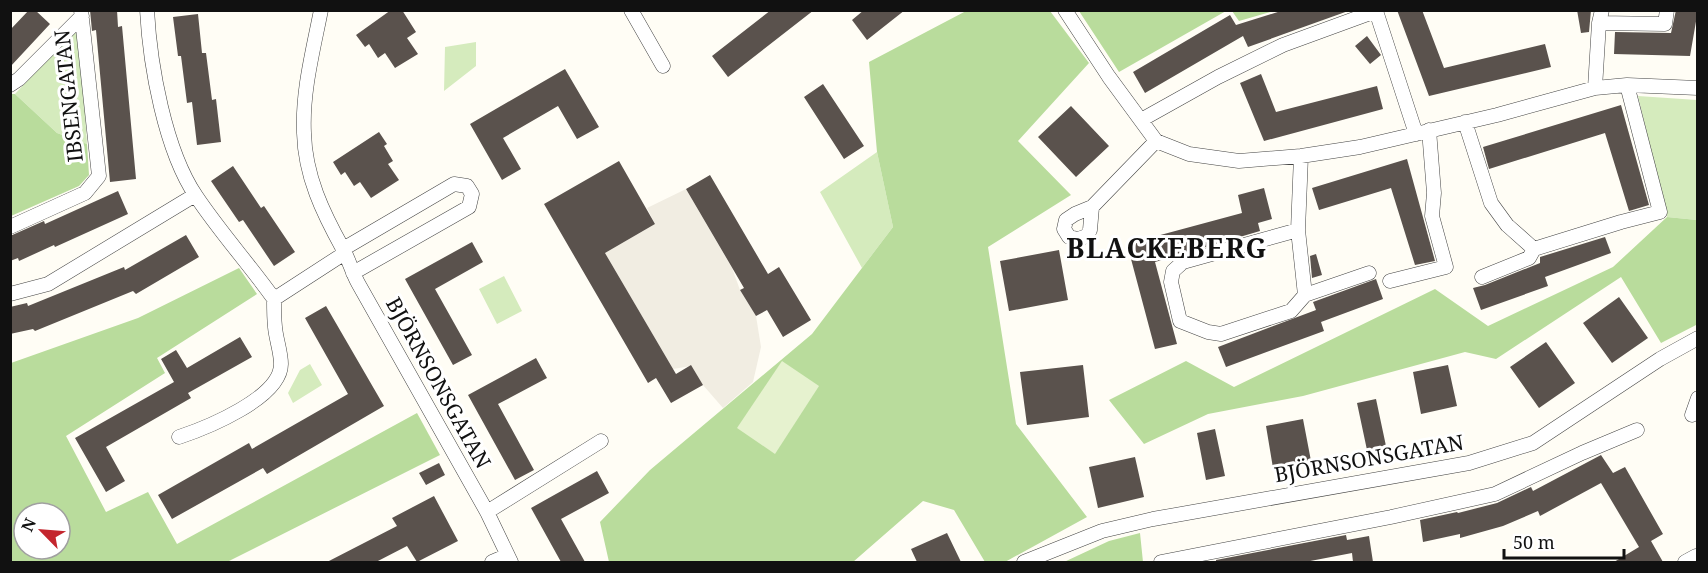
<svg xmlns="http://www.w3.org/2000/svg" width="1708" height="573" font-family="'Noto Serif',serif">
<rect width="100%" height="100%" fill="#fffdf5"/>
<path fill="#d5ebbd" d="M73 32 80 33 87 144 57 133 15 94Z
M476 42V66L444 91 445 47Z
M1638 96 1697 100V220L1667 217Z
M877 152 893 227 862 268 820 192Z
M504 276 522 311 497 324 479 289Z
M310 364 322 385 293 403 288 393 300 370Z"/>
<path fill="#b9dc9c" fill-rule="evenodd" d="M966 11H1050L1089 63 1018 141 1071 195 988 247 1016 424 1087 517 1005 562H985L954 510 923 501 853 562H609L600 522 650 470 812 334 893 227 877 152 869 62Z
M1079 11H1226L1119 72Z
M1232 11H1274L1239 21Z
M11 94H15L57 133 87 144 89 175 79 186 11 216Z
M1667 217 1697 220 1698 324 1661 343 1621 277 1496 359 1465 352 1303 396 1208 414 1144 444 1109 400 1186 361 1234 387 1435 289 1488 326 1613 267Z
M239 268 257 294 157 358 165 373 66 436 106 512 148 492 177 544 417 413 440 455 227 562H11V363L138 318ZM24 513H60V549H24Z
M1140 533 1143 562H1064L1109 541Z"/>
<path fill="#e6f2cf" d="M782 361 819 386 775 454 737 428Z"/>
<path fill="#f1ede2" d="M686 189 732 268 740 290 756 316 761 347 753 382 723 408 703 385 691 366 673 369 605 253 655 224 647 208Z"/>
<path fill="#5a524d" d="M29 10H35L50 24 10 67V30Z
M90 10H117L118 27 122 26 136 179 110 182 96 30 92 31Z
M391 10H402L416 32 407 38 418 54 395 68 385 53 378 58 369 44 365 47 356 35Z
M771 10H814L728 77 712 56Z
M864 10H905L867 40 852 20Z
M1284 10H1351L1248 47 1243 36 1145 93 1133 72 1230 15 1236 25Z
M1397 10H1422L1444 68 1545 44 1551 67 1429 96Z
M1577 10H1591L1589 32 1581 33Z
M1676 10H1698L1690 56 1614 54 1615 32 1671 33Z
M198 14 202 53H206L212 100 216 99 221 142 197 145 192 102 187 103 181 56H178L173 17Z
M1367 36 1381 55 1370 64 1355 46Z
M565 69 599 127 577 139 558 106 503 138 521 169 502 180 470 124Z
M1261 74 1276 112 1377 86 1383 109 1264 141 1240 83Z
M823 84 864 146 844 159 804 97Z
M1621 105 1649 205 1629 211 1605 133 1489 169 1483 147Z
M1071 106 1109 146 1076 177 1038 137Z
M379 132 387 144 384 146 393 161 388 164 399 180 371 198 360 182 354 186 345 172 341 175 333 162Z
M1407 159 1435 261 1415 265 1391 188 1319 210 1312 188Z
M619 161 655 224 605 253 676 374 691 365 703 385 671 403 656 378 648 383 544 204Z
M233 166 261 208 264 206 295 252 274 266 243 220 239 222 211 181Z
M710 175 768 274 779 267 811 320 783 337 767 310 756 316 740 290 744 288 686 189Z
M1264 188 1272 219 1258 223 1260 231 1155 262 1177 344 1155 349 1127 244 1242 213 1238 195Z
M118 191 128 214 55 247 54 245 19 261 18 258 10 261V236L44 221 45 224Z
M186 235 199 257 136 294 133 291 35 331 33 329 10 334V307L27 303 28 306 124 267 125 270Z
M1605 237 1611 253 1545 277 1548 286 1481 310 1473 288 1485 285 1540 263V257Z
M472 242 483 262 435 289 472 355 453 365 405 279Z
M1059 250 1068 300 1009 311 1000 261Z
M1316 254 1322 275 1312 278 1310 256Z
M1376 279 1383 299 1321 322 1324 331 1226 367 1218 347 1316 310 1313 302Z
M1619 297 1648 338 1612 363 1583 323Z
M326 306 384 406 267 474 263 468 172 519 158 495 249 443 252 449 348 394 305 318Z
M240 337 252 357 188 393 191 398 106 447 125 481 106 492 75 438 174 382 161 359 176 350 187 368Z
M1546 342 1575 383 1539 408 1510 367Z
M536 358 547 378 498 404 534 470 515 480 468 395Z
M1083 365 1089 417 1027 425 1020 372Z
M1448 365 1457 406 1421 414 1413 372Z
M1376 399 1386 446 1367 450 1357 403Z
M1303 419 1311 461 1273 468 1266 426Z
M1215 429 1225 476 1206 480 1197 433Z
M1601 455 1613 473 1625 467 1663 534 1651 541 1663 562H1614L1639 547 1601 483 1540 516 1538 511 1503 526 1460 538V534L1423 542 1420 520 1457 512 1458 513 1497 503 1531 487 1533 491Z
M1135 457 1144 497 1098 508 1089 467Z
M439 463 445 475 426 485 419 473Z
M597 471 609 493 561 519 585 562H561L531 508Z
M434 496 458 541 417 562 407 546 376 562H327L397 526 392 518Z
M947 533 961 562H917L911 549Z
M1346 535 1347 540 1369 536 1373 562H1353L1352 553 1305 562H1216V560Z"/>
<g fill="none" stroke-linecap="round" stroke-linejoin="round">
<g stroke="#444" stroke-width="15">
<path id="street" d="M147 10C150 66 165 150 196 196 220 232 249 264 274 299
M321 10C313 51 302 92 304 133 305 176 323 213 343 249 349 260 352 272 358 283L487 512 511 562
M631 10 663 66
M1065 10 1109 77 1156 141 1189 154 1239 161 1301 156 1360 147 1497 115 1595 88 1627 85 1698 88
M1599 23 1665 24 1667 10
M10 85 19 79 82 16
M1595 88 1599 23 1602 10
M1141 120 1218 77 1283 45 1376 11 1416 134
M1465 122 1491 203 1507 225 1534 249 1621 222 1660 212 1627 85
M1301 156 1298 230 1305 295
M1092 207 1090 230 1087 236 1078 239 1069 237 1064 229 1066 220 1075 214 1092 207 1156 141
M10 227 85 193 99 176 81 10
M1298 230 1183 262 1173 271 1171 282 1180 321 1208 332 1221 334 1291 311 1305 295 1369 273
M343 249 454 184 467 186 472 194 469 207 353 273
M1482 277 1529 258 1534 249
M1390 281 1446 267 1432 216 1434 193 1429 130
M10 294 48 284 195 195
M1692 415 1698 398
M179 437C206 428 281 398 281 364 281 352 276 339 275 327 274 318 274 309 274 299L345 253
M487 512 601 441
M492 562 506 556
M1024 562 1102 531 1153 519 1469 463 1533 443 1660 359 1698 338
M1161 562 1391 517 1495 494 1582 453 1637 430
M1685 562 1696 556"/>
</g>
<use href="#street" stroke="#fff" stroke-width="14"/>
</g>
<g text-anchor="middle" stroke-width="6" stroke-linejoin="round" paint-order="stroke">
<g font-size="21" fill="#111" stroke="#fff">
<text transform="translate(69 96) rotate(-96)" y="7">IBSENGATAN</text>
<text transform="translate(438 383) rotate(61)" y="7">BJÖRNSONSGATAN</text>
<text transform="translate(1369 459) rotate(-10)" y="7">BJÖRNSONSGATAN</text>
</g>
<g font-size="27" font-weight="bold" letter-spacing="1.5" fill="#111" stroke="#fff">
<text x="1167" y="258">BLACKEBERG</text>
</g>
</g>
<rect width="1708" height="573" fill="none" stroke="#111111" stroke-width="24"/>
<g transform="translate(42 531) rotate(295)"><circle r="28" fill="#ffffff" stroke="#a0a0a0" stroke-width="1.5"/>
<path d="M0-4.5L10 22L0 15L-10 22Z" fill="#c4262e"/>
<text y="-9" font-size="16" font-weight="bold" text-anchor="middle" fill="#111111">N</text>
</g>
<path d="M1504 549v9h120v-9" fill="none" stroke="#111111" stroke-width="3"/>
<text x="1513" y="549" font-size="18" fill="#111111" stroke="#ffffff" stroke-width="4.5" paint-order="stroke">50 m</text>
</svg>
